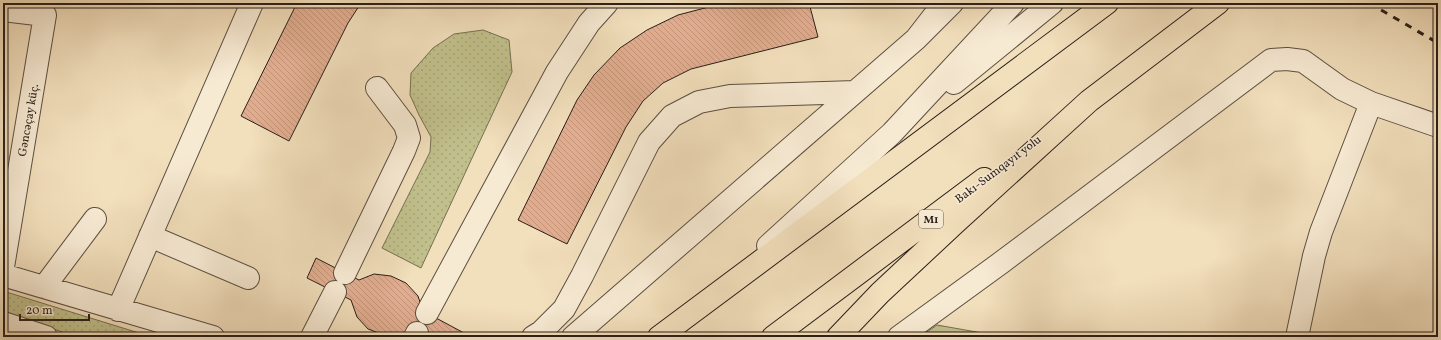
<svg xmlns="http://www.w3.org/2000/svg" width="1441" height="340" font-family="Vollkorn,serif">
<defs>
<pattern id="grass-dots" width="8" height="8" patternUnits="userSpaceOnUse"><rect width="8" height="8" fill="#c1c08c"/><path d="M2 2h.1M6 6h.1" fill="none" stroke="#a6a578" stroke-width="1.8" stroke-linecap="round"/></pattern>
<pattern id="park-tufts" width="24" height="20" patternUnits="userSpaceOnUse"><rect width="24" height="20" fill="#c1c08c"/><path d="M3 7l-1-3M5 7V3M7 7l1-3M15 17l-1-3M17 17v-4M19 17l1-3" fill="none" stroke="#a6a578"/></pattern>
<pattern id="building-back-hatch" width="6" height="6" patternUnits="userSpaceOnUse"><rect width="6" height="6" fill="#e2ad8f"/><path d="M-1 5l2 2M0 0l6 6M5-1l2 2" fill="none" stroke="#c2947b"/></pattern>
</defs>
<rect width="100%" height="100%" fill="#f2dfbc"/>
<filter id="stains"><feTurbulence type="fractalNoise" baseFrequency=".005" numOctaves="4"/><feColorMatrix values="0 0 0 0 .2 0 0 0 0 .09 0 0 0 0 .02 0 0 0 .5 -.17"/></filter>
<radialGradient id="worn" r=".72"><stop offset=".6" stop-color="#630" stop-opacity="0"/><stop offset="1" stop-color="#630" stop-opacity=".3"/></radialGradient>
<path fill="url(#grass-dots)" stroke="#767052" d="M483 30 509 40 512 72 421 268 382 248 430 152 431 137 419 115 410 95 411 73 433 48 454 34Z
M3 291 152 337H76L3 311Z"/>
<path fill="url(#park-tufts)" stroke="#767052" d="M937 325 1005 337H920Z"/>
<path fill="url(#building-back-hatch)" stroke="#2a1f19" d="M297 3H361L348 23 289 141 241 116Z
M724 3H809L818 37 691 69 663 83 643 101 626 127 567 244 518 220 577 100 594 75 620 48 647 30 678 15Z
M316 258 359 280 374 274 391 276 406 283 418 296 423 311 464 333 461 337H424L414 332 401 336H387L368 329 357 317 351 300 307 278Z"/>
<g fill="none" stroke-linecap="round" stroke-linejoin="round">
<g stroke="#5c4f42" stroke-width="24">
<path id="minor" d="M944 3 916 39 952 3
M3 10 45 15 3 267
M954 83 1052 3
M1371 103 1438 126
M150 236 248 278
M768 246 892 133 1013 3
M345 273 404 151 409 138 405 125 377 88
M3 275 213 337
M44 287 95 219
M118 310 252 3
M427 313 557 72 589 23 607 3
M3 323 46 337
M312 337 335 292
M415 337 417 333
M533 337 541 332 564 309 582 276 649 142 672 116 699 102 730 96 855 92
M573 337 916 39
M899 337 1002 262 1271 60 1287 59 1303 61 1342 89 1371 103 1321 232 1314 256 1297 337"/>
</g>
<g stroke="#2a1f19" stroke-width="24">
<path id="highway" d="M659 337 1107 3
M773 337 984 179
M838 337 880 293 955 223 1089 101 1218 3"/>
</g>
<use href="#minor" stroke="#f7ead3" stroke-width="22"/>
<use href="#highway" stroke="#f2dfbc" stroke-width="22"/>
<path stroke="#2a1f19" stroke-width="3" stroke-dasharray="7 7" stroke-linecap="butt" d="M1369 3 1438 43"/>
</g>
<g text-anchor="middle" stroke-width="3" stroke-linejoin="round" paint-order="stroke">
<rect fill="#f7ead3" stroke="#685c51" stroke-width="1" x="919" y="210" width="24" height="18" rx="3"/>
<g font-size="11" font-weight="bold" fill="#2a1f19">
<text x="931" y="223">M1</text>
</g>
<g font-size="12" fill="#2a1f19" stroke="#f7ead3">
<text transform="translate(28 120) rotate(-80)" y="4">Gəncəçay küç.</text>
<text transform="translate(998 169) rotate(-37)" y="4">Bakı-Sumqayıt yolu</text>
</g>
</g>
<rect width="1441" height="340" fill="none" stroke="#f2dfbc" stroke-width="16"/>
<rect x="4" y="4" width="1433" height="332" fill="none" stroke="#2a1f19" stroke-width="2"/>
<rect x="8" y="8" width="1425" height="324" fill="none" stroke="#2a1f19"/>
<path d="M20 314v6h69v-6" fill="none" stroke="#2a1f19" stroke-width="2"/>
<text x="26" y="314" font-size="12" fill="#2a1f19" stroke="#f7ead3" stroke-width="3" paint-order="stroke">20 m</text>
<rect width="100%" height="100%" filter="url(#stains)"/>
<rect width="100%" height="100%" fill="url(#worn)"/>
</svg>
